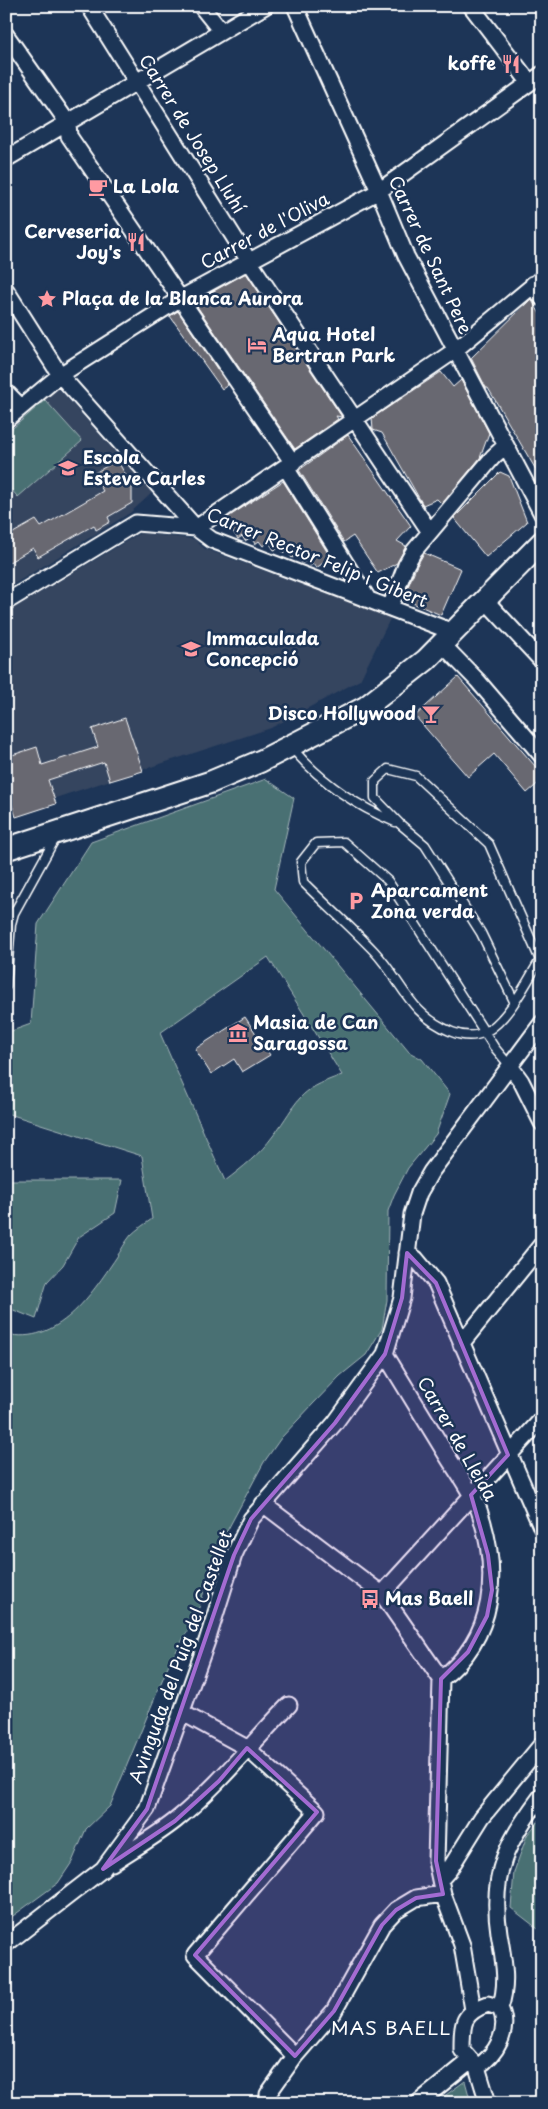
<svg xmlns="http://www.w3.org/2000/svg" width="548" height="2109" font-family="'Playpen Sans',sans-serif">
<rect width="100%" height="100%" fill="#1d3557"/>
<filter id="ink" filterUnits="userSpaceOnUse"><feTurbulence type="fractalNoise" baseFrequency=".02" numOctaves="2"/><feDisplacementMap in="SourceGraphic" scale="10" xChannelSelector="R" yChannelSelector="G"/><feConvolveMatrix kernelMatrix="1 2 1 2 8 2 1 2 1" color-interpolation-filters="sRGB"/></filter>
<g filter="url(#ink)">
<path fill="#34445f" d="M58 388 152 493 130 513 6 589V434Z
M140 533 194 539 205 549 391 617 360 680 271 728 6 814V613Z"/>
<path fill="#496f73" stroke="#a4b7b9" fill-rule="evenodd" d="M45 400 82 441 18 497 6 484V434Z
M266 779 294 798 274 889 409 1052 422 1059 450 1094 436 1134 408 1168 394 1195 388 1211 387 1300 382 1329 366 1355 340 1376 313 1404 281 1438 264 1462 227 1531 208 1578 197 1614 168 1666 110 1806 86 1829 72 1862 58 1883 6 1921V1334C58 1346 91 1295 116 1258 121 1251 125 1242 131 1235 137 1229 145 1224 152 1219L142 1156 6 1113V1033L31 1024 38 924 91 842ZM268 957 342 1075C295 1091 300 1100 273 1136 260 1154 242 1168 225 1181L160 1033Z
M8 1180H122L115 1213 79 1237 63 1265 47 1282 36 1319 6 1307Z
M542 1817V1932L511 1908 514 1872 527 1835Z
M465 2081 471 2103H435Z"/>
<path fill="#686771" stroke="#fff" d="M246 273 342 417 336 416 338 419 295 449 194 302Z
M531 299 542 317V480L488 388H486L471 358Z
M178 311 228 385 222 389 170 316Z
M441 372 453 387 461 380 489 433 480 458 442 504 437 499 423 505 382 433 373 430 372 418Z
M348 435 411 526 397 541 406 546 397 563 378 573 353 536 344 542 299 470Z
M117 460 132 486V503L108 517 110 522 96 530 94 525 38 557 33 548 6 564V537L36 520 41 527 103 491 93 474Z
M500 472 509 476 527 522 486 557 454 518Z
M283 481 331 558 316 568 313 564 310 566 306 561 302 563 297 555 292 558 287 551 284 553 280 548 274 550 269 542 263 546 259 541 255 544 251 537 245 541 242 536 238 539 225 519Z
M424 553 461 569 441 615 403 599 416 567Z
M458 677 542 774V780L527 793 494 754 468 777 415 716Z
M125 718 143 771 110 781 104 762 48 780 56 804 16 817 11 802 6 803V757L37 747 42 765 98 747 92 729Z
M245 1017 270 1055 242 1072 234 1059 211 1074 195 1049Z"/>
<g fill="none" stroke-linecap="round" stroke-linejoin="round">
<g stroke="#fff" stroke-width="11">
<path id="lane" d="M292 748C320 781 356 806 395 822
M6 986 11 924 14 913 56 837
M510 1066 494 1047 388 881 344 842 316 843 301 862 303 882C326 905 351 927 374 951 403 982 408 1014 452 1032 462 1036 474 1037 485 1032 507 1022 528 980 540 960L489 844 416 776 388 769 375 781V798L400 824 425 845 481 933 514 1001"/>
</g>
<g stroke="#fff" stroke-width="19">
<path id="street" d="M89 6 249 261 430 532
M201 6 221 31
M295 6 379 191 406 256 542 514
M471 6 529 82
M6 35 68 123 69 136 293 463
M6 159 265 6
M533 284 542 298
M6 290 60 375 196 528 454 351 542 278
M6 392 21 407
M6 420 60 375 181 298 379 191 542 74
M286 468 368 599
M486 601 542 661
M6 602 136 523 196 528 212 540 453 632
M390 608 406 565 414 551 493 457 505 446
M442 644 477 680 542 756
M510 1066 521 1081 542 1123
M407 1253 416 1259 436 1283 542 1529
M461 1344 542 1244
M385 1354C405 1387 426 1421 446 1454 457 1472 471 1491 479 1510 500 1572 496 1637 441 1679
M263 1504 382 1594 441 1679 436 1861 443 1894 462 1945 473 2010
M382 1594 542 1419
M181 1712 247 1748 317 1812 195 1955 295 2056
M112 1863C133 1849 156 1836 176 1820 218 1786 252 1743 289 1705
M440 1880 449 1870 482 1817 542 1744
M6 1944 103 1869 147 1809 207 1641 234 1555 251 1519 335 1423 385 1354 402 1298 412 1214 419 1193 431 1172 542 1023
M488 2004 500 2008C511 2030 496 2055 477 2067L462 2050C462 2023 462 2013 488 2004Z
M500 2008C509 1982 503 1958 499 1933 490 1873 507 1841 542 1795
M477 2067 488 2103
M268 2094 295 2056 334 2011 382 1925 396 1910 416 1898 443 1894
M418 2103 471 2060"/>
</g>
<g stroke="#fff" stroke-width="25">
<path id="secondary" d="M6 849 211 782 261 761 366 707 426 660 542 542"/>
</g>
<use href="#lane" stroke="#1d3557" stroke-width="8"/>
<use href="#street" stroke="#1d3557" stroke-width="15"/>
<use href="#secondary" stroke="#1d3557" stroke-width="21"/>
</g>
</g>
<path fill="#a36bd2" fill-opacity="0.2" stroke="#a36bd2" stroke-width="4" stroke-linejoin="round" d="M407 1253 436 1283 508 1455 471 1495 488 1555 492 1590 487 1616 468 1652 441 1679 436 1861 443 1894 416 1898 396 1910 382 1925 334 2011 295 2056 195 1955 317 1812 247 1748 219 1781 175 1821 103 1869 147 1809 234 1555 251 1519 335 1423 385 1354 402 1298Z"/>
<defs>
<g id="restaurant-bare" transform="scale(1.5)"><path d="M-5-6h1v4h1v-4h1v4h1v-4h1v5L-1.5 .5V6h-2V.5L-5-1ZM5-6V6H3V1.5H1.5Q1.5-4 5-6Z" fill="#ff9aa2" stroke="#1d3557" stroke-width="2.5" paint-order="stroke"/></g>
<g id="cafe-bare" transform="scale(1.5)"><path d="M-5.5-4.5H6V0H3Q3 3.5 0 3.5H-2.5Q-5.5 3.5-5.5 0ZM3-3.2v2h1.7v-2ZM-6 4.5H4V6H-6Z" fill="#ff9aa2" stroke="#1d3557" stroke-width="2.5" paint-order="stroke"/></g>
<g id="sight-bare" transform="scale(1.5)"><path d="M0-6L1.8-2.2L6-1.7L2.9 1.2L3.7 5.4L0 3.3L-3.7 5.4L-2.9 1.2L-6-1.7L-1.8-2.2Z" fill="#ff9aa2" stroke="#1d3557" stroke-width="2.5" paint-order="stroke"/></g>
<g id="hotel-bare" transform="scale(1.5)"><path d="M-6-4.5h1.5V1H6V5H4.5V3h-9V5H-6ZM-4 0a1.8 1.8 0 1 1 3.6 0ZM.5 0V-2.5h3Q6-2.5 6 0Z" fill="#ff9aa2" stroke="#1d3557" stroke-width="2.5" paint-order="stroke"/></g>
<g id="school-bare" transform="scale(1.5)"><path d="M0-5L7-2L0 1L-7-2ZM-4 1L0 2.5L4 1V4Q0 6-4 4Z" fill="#ff9aa2" stroke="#1d3557" stroke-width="2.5" paint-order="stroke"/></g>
<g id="bar-bare" transform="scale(1.5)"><path d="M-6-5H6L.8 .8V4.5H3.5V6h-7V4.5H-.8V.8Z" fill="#ff9aa2" stroke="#1d3557" stroke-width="2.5" paint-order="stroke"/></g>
<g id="parking-bare" transform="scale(1.5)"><path d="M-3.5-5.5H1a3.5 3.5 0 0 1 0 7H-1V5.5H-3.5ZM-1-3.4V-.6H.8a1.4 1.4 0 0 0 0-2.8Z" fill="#ff9aa2" stroke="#1d3557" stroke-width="2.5" paint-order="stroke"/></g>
<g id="museum-bare" transform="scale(1.5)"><path d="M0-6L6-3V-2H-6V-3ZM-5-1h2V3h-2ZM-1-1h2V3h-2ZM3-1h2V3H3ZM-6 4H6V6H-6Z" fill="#ff9aa2" stroke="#1d3557" stroke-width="2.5" paint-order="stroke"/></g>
<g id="bus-bare" transform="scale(1.5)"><path d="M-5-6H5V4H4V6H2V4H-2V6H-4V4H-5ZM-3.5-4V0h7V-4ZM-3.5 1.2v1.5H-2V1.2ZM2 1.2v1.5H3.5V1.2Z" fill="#ff9aa2" stroke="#1d3557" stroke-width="2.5" paint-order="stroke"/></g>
</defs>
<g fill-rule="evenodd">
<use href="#restaurant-bare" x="511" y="64"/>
<use href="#cafe-bare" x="98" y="187"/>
<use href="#restaurant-bare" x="136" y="242"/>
<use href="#sight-bare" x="47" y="299"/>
<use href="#hotel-bare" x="257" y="345"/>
<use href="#school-bare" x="68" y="468"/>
<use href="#school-bare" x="191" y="649"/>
<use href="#bar-bare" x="431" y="714"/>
<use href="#parking-bare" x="356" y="901"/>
<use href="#museum-bare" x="238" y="1033"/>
<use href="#bus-bare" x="370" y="1599"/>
</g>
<g text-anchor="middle" stroke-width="5" stroke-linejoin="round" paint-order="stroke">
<g font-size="18" font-weight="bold" fill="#fff" stroke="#1d3557" text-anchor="start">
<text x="496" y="70" text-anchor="end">koffe</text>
<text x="113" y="193">La Lola</text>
<text x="121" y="238" text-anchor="end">Cerveseria<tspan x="121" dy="21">Joy's</tspan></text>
<text x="62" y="305">Plaça de la Blanca Aurora</text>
<text x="272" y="341">Aqua Hotel<tspan x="272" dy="21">Bertran Park</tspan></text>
<text x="83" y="464">Escola<tspan x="83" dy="21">Esteve Carles</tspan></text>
<text x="206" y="645">Immaculada<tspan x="206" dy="21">Concepció</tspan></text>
<text x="416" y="720" text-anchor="end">Disco Hollywood</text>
<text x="371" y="897">Aparcament<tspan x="371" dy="21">Zona verda</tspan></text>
<text x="253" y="1029">Masia de Can<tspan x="253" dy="21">Saragossa</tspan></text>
<text x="385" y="1605">Mas Baell</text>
</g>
<g font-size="18" fill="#fff" stroke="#1d3557">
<text transform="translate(192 134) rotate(58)" y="6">Carrer de Josep Lluhí</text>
<text transform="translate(265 231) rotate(-28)" y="6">Carrer de l'Oliva</text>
<text transform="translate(430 255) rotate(65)" y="6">Carrer de Sant Pere</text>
<text transform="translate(317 558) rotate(22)" y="6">Carrer Rector Felip i Gibert</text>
<text transform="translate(457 1439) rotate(60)" y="6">Carrer de Lleida</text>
<text transform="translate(181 1657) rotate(-70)" y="6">Avinguda del Puig del Castellet</text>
</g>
<g font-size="19" letter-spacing="1" fill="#fff" stroke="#1d3557">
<text x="391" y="2035">MAS BAELL</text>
</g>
</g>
<rect width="548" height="2109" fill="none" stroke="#1d3557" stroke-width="25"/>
<rect x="12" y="12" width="523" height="2084" fill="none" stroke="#fff" stroke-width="2" filter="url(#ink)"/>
</svg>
